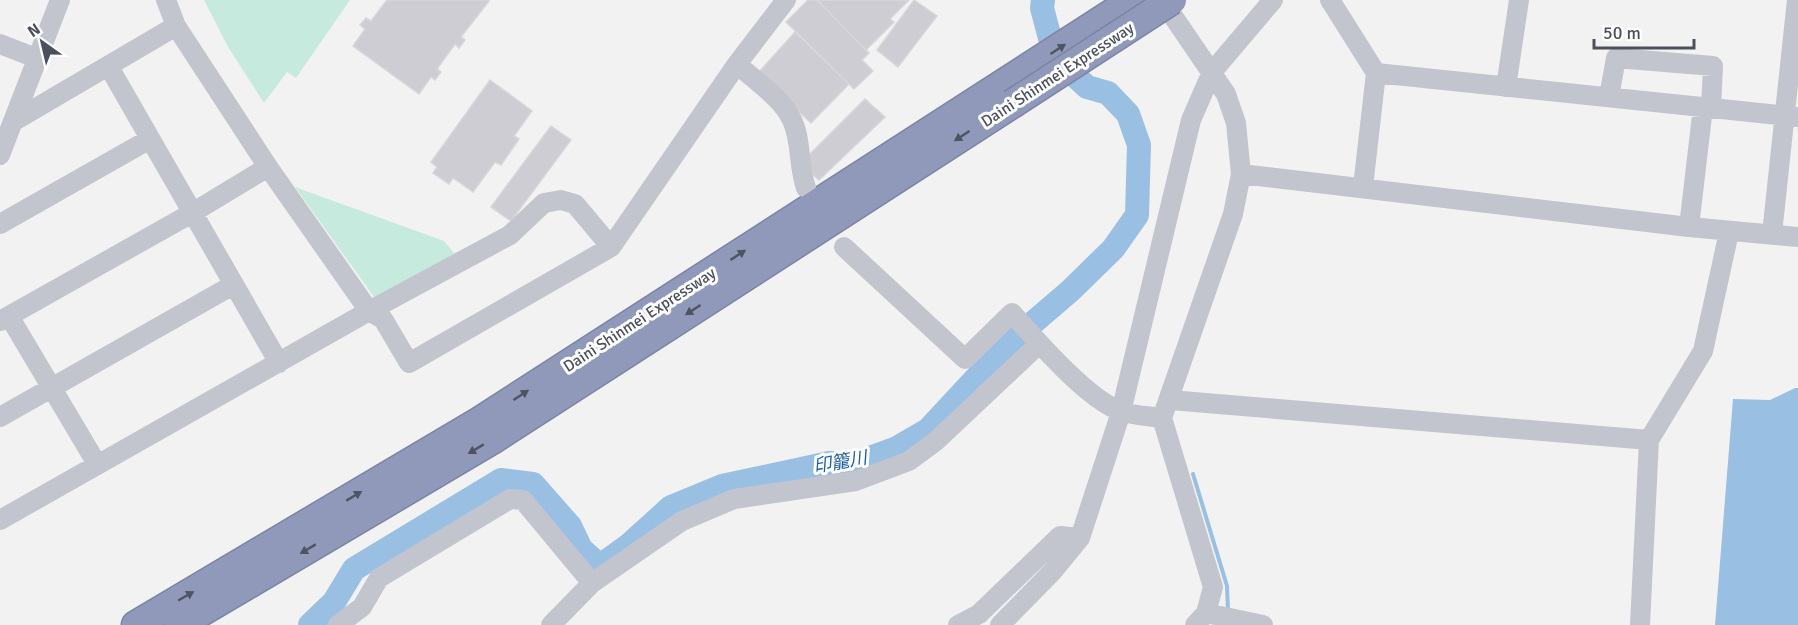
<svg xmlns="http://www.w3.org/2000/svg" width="1798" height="625" font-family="Signika,'Noto Sans JP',sans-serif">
<rect width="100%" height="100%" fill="#f3f2f2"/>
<path fill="#c6ebde" d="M204 0H350L296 78 287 72 264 103 228 47Z
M295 187 444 241 455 254 374 297Z"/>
<path fill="#99bfe2" d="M1795 388H1798V625H1715L1733 399 1770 400Z"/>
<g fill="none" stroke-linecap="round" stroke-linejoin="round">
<path stroke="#99bfe2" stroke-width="4" d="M1193 474 1227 586 1228 612"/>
<path stroke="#99bfe2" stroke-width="24" d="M310 625 334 602 354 569 501 480 533 484 570 526 581 549 600 566 629 545 671 507 722 486 829 463H856L897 448 928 430 1007 345 1070 291 1113 249 1137 215 1139 145 1128 114 1108 93 1087 87 1074 75 1051 42 1042 8 1043 0"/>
</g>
<path fill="#cdcdd3" stroke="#d6d6dc" stroke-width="1.5" d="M387 0H488L489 1 461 37 465 40 459 48 455 44 437 69 441 72 435 80 431 77 419 94 353 46 365 29 360 25 366 18 371 21Z
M808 0H817L869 53 862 60 873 71 854 89 786 22Z
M817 0H909L890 19 894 22 866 50Z
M914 0 937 16 898 67 877 50Z
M795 32 849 84 811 123 758 73Z
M490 80 532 111 514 136 519 139 501 165 495 162 473 192 453 178 449 184 433 173 437 167 431 162Z
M865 99 885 117 819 180 812 174 808 156Z
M551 126 571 140 511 221 491 207Z"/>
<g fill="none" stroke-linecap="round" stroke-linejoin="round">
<g stroke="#7b84a5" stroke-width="31">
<path id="highway" d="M136 625 480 421 1133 0
M179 625 492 440 1012 104"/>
</g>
<path stroke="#c2c5ce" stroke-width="20" d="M166 0 176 26 268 167 369 311 383 319 409 363 611 247 737 64 786 0
M1162 0 1226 94 1236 123 1241 174 1233 214 1162 418 1213 587 1206 613 1195 625
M1330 0 1376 73 1798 117
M0 44 36 58
M737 64C754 80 782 98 792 120 802 141 798 166 806 188
M109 67 279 363
M1506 87 1519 0
M1609 97 1616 58 1713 66 1711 108
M14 121 176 26
M0 155 60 0
M1241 174 1689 227 1798 237
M1363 187 1376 73
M0 224 150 139
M1689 227 1703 107
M1772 234 1797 0
M844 247 965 359 1012 313C1035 339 1089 401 1121 411 1134 416 1149 416 1162 418
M9 316 97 464
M0 321 192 213 268 167
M1170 400 1649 440 1703 351 1729 232
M0 417 233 285
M0 520 369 311 510 235 544 203 561 200 575 204 611 247
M1206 613 1263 625
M338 625 362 607 379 578 510 499 523 500 592 583
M551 625 592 583 682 521 734 499 856 481 909 461 936 441 1039 344
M958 625 979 614 1060 536 1080 538
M1000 625 1053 571 1080 538 1121 412 1191 120 1212 72 1273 0
M1640 625 1649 440"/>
<use href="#highway" stroke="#9099b9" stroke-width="28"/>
<g stroke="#7b84a5" stroke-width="31" stroke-linecap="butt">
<path id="highway-bridge" d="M1012 104 1172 0"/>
</g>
<use href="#highway-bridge" stroke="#9099b9" stroke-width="28"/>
</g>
<defs><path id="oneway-solid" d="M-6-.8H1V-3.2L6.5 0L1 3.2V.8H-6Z" transform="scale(1.5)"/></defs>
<g fill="#4f5462">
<use href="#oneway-solid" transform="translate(1058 49) rotate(-33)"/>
<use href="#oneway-solid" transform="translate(962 136) rotate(147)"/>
<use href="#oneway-solid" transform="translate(738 255) rotate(-33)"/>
<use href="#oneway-solid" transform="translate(693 310) rotate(147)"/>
<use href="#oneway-solid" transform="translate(521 395) rotate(-33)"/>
<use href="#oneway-solid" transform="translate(476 449) rotate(149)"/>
<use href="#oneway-solid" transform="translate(354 496) rotate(-31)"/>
<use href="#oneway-solid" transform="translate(308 549) rotate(149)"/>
<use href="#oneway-solid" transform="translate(186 596) rotate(-30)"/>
</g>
<g text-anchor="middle" stroke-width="6" stroke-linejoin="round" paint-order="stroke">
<g font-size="16" fill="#4c505d" stroke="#fff">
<text transform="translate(1057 74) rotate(-33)" y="6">Daini Shinmei Expressway</text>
<text transform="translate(639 319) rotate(-33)" y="6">Daini Shinmei Expressway</text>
</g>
<g font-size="18" font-style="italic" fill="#1f609d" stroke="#fff">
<text transform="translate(840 462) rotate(-10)" y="6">印籠川</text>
</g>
</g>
<g transform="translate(42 42) rotate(326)" stroke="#ffffff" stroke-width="4.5" paint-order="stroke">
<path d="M0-4.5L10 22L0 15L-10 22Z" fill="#4c505d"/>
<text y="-9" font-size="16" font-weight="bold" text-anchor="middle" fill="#4c505d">N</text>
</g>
<path d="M1594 39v9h100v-9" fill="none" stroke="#4c505d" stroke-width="3"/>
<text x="1603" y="39" font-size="18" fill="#4c505d" stroke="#ffffff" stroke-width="4.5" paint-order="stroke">50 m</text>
</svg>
